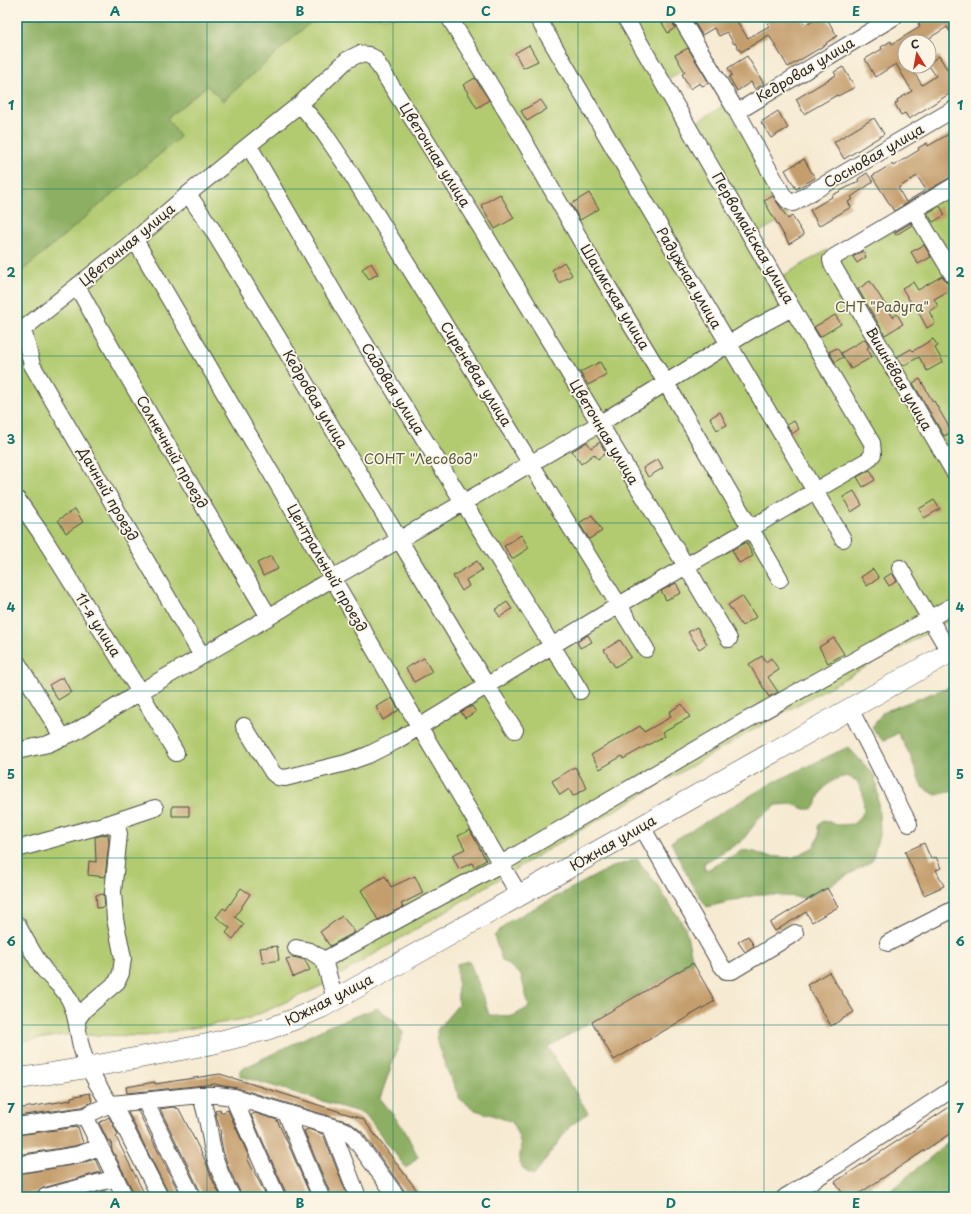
<svg xmlns="http://www.w3.org/2000/svg" width="971" height="1214" font-family="'Playpen Sans',sans-serif">
<rect width="100%" height="100%" fill="#fcf5e5"/>
<filter id="ink" filterUnits="userSpaceOnUse"><feTurbulence type="fractalNoise" baseFrequency=".025" numOctaves="2"/><feDisplacementMap in="SourceGraphic" scale="8" xChannelSelector="R" yChannelSelector="G"/><feConvolveMatrix kernelMatrix="1 2 1 2 8 2 1 2 1" color-interpolation-filters="sRGB"/></filter>
<filter id="wash" filterUnits="userSpaceOnUse"><feTurbulence type="fractalNoise" baseFrequency=".012" numOctaves="4" result="noise"/><feDisplacementMap in="SourceGraphic" scale="16" xChannelSelector="R" yChannelSelector="G"/><feGaussianBlur stdDeviation="0.9" result="paint"/><feColorMatrix in="noise" values="0 0 0 0 0 0 0 0 0 0 0 0 0 0 0 0 0 1.4 0 .05"/><feComposite in="paint" operator="in"/></filter>
<g filter="url(#wash)">
<rect width="100%" height="100%" fill="#f6ead2"/>
<path fill="#b2cb71" stroke="#6e7b4e" d="M316 17H676L701 62 667 79 692 125 726 104 788 216 756 234 781 277 827 250 829 254 954 182V618L779 715 552 847 323 985 250 1018 146 1036 66 1035 17 1042V275L180 137 167 118 207 86 223 101Z"/>
<path fill="#8daf63" stroke="#5c6d47" fill-rule="evenodd" d="M17 17H316L223 101 207 86 167 118 180 137 17 275Z
M954 685V791L936 795 922 787 910 755 898 733 883 741 872 728 883 712Z
M848 747 875 776 878 797 880 831 872 861 808 898 760 894 707 907 691 883 671 842 772 783ZM847 776 857 781 863 793 864 811 854 824 837 825 824 820 818 826 819 836 814 847 792 858 765 856 755 852 743 850 705 871 704 863 742 841 760 817 777 805 792 804 805 809H811L816 806C819 789 830 779 847 776Z
M637 859 655 882 685 927 693 962 548 1047 588 1113 570 1126 534 1175 528 1173 519 1164 521 1146 518 1135 512 1122 492 1115 475 1110 460 1099 448 1072 438 1046 437 1030 458 1005 457 964 469 961 480 987 489 1015 513 1016 529 1007 521 975 502 960 494 936 508 922 610 868Z
M377 1008 395 1021 403 1033 380 1098 404 1129 418 1157 406 1168 365 1114 240 1076V1070L329 1026Z
M954 1138V1197H883L886 1194Z"/>
<g id="blocks">
<path fill="#c59e6d" fill-rule="evenodd" d="M691 17H734L748 38 769 26 764 17H800L805 25 818 17H826L837 36 826 43 827 44 788 67 769 35 741 52 735 43 734 44 727 32 719 36 714 28 702 35Z
M929 17H954V38L947 27 923 42H905V66H910L922 85 936 76 929 66V63L939 56 947 69 949 68 954 75V91L909 119 905 113 901 115 895 104 898 102 897 100 912 91 896 64 875 77 865 59 882 49 881 47 891 41 892 44 920 27 918 24Z
M671 18 675 28 668 33 662 23Z
M529 45 538 61 523 68 515 53Z
M688 48 709 83 702 86 700 83 690 89 682 74 685 72 675 55Z
M747 56 764 84 755 89 751 82 737 91 729 77 732 75 728 68Z
M843 67 855 87 838 96 837 95 804 114 796 99 836 75 834 72Z
M475 78 489 100 477 108 463 85Z
M541 100 547 109 527 121 521 111Z
M778 111 788 128 771 138 761 122Z
M874 118 884 134 844 159 834 142Z
M954 131V177L949 178 894 211 872 176 892 164 893 166 919 150 918 148 927 143 928 146ZM917 176 926 190 906 202 898 188Z
M804 159 815 178 796 189 785 170Z
M867 173 873 182 851 197 853 199 848 202 851 207 819 226 810 210 832 197 831 196 859 181 858 179Z
M589 193 599 209 580 220 571 204Z
M500 194 514 218 495 229 481 205Z
M773 196 788 219 792 216 804 235 789 244 764 201Z
M940 206 945 215 933 222 927 213Z
M911 223 912 225 896 235 894 233Z
M924 245 931 257 918 264 911 252Z
M863 251 866 257 857 263 853 257Z
M564 262 572 275 559 283 552 270Z
M371 263 378 274 369 279 362 269Z
M942 276 952 289 934 299 938 306 929 311 935 323 927 328 913 302 911 303 902 288 913 282 918 290Z
M870 281 893 317 897 314 903 324 885 335 858 289Z
M835 315 841 324 820 337 814 327Z
M865 339 869 347 867 348 872 357 851 369 841 353Z
M933 339 938 346 935 348 943 362 927 371 919 357 903 366 897 357 911 349 913 351Z
M837 348 843 357 835 362 829 352Z
M600 362 607 375 588 385 580 372Z
M920 379 933 402 934 401 952 432 944 436 913 383Z
M720 412 727 425 717 430 710 418Z
M794 421 799 429 792 434 787 425Z
M587 442 591 448 600 442 606 453 598 459 594 454 581 464 572 451Z
M658 459 663 468 648 477 643 468Z
M870 470 875 480 863 487 857 477Z
M854 491 862 505 851 512 843 497Z
M934 500 940 509 924 518 919 509Z
M75 509 83 522 66 533 58 520Z
M592 515 602 531 589 539 579 523Z
M521 535 529 548 512 559 504 546Z
M746 542 753 556 739 563 732 550Z
M271 556 278 569 263 576 257 563Z
M477 561 482 570 466 580 469 586 462 591 453 576Z
M873 569 879 578 867 586 861 577Z
M892 573 897 581 889 586 884 578Z
M676 583 681 593 666 600 661 591Z
M742 596 756 617 742 626 728 605Z
M507 602 512 609 500 617 495 610Z
M697 627 707 644 699 649 688 632Z
M588 635 592 642 580 648 577 642Z
M834 638 844 654 828 663 819 647Z
M620 640 631 657 615 667 604 650Z
M762 656 766 662 771 658 779 670 768 677 778 692 769 697 749 664Z
M424 658 432 672 414 682 406 668Z
M63 677 71 692 58 700 49 685Z
M392 698 399 710 383 720 376 707Z
M682 704 690 717 662 732 664 736 623 759 622 756 600 769 591 755 640 726 644 732 671 717 669 712Z
M472 706 476 712 465 718 461 712Z
M575 767 587 788 573 796 569 789 560 795 552 781Z
M172 806H189V816H172Z
M470 830 486 860 474 867 472 863 459 869 452 855 465 849 458 836Z
M108 834 109 843 105 877 88 875 89 861 96 862 95 837Z
M924 843 931 859 936 857 941 868 936 870 944 886 924 895 905 852Z
M385 876 391 887 415 876 423 893 401 904 403 907 378 920 361 890Z
M241 888 250 894 235 917 244 924 233 939 226 933 230 928 216 917 223 908 226 910Z
M827 888 838 907 812 922 806 912 775 931 770 923Z
M104 894 105 907 97 908 96 895Z
M342 916 355 932 330 946 320 932Z
M748 936 754 946 745 952 738 942Z
M277 946 279 960 263 963 260 948Z
M293 957 305 960 310 970 293 977 286 959Z
M693 963 715 1001 614 1060 592 1022Z
M829 972 854 1012 831 1026 807 985Z
M220 1074 363 1119 422 1197H409L362 1132 349 1122 237 1088 223 1086 215 1084 127 1093 126 1087 155 1082V1084Z
M90 1093 92 1102 82 1107 17 1116V1109L71 1100V1097Z
M954 1104V1131L854 1197H845L835 1182Z
M173 1107 179 1109 206 1162 211 1177 221 1197H202L201 1193 160 1109Z
M220 1109 221 1113 228 1110 249 1157 247 1158 267 1197H241L240 1192 229 1169 223 1151 220 1134H221L215 1111Z
M138 1111 181 1197H169L168 1193 128 1112Z
M255 1113 277 1120 289 1146 311 1197H286V1193L251 1115Z
M109 1117 118 1135 116 1137 146 1197H134V1193L112 1150 111 1141H108L99 1123Z
M78 1127 83 1143 75 1146 17 1155V1135Z
M308 1129 323 1134 348 1197H330V1193L304 1131Z
M95 1159 101 1172 43 1188 37 1192 17 1195V1174L79 1164Z
M105 1191 107 1197H82Z"/>
</g>
</g>
<g filter="url(#ink)">
<use href="#blocks" fill-opacity="0" stroke="#494844" stroke-width="1"/>
<g fill="none" stroke-linecap="round" stroke-linejoin="round">
<g stroke="#494844" stroke-width="18">
<path id="minor" d="M449 17 522 137 589 255 666 383 780 579
M537 17 843 539
M680 17 737 112 783 195 788 201 793 203 954 109
M300 104 324 133 345 164 646 649
M737 112 894 17
M249 146 340 303 580 691
M954 186 834 257 831 260 832 264 954 472
M188 194 212 229 291 359 487 686 515 730
M914 210 954 277
M135 240 419 726 520 896
M77 286C138 398 204 507 269 617
M23 329 32 365 202 656
M17 334 135 240 188 194 300 104 347 60 359 54 368 55 374 58 481 228 686 566 729 639
M17 499 40 532 140 692 176 753
M900 568 950 653
M17 662 63 738
M850 709 909 824
M244 726 273 773 278 777 285 778 346 763 368 755 396 741 619 605 868 460 873 454 872 443 792 308 625 17
M17 751 48 744 75 732 140 692 269 617 333 578 599 424 753 329 792 308
M107 824 155 808
M642 827 721 965 726 971H732L795 933
M17 849 107 824C115 825 118 827 119 834L113 892 115 919 123 958 121 973 117 982 84 1010 77 1020
M17 924C26 941 34 956 45 971 53 981 64 988 69 999 77 1013 77 1030 81 1046 86 1067 103 1096 117 1112L160 1197
M888 943 954 909
M296 948 310 951 324 960 501 864 738 725 954 605
M324 960 335 999
M200 1095C207 1112 209 1129 212 1147 216 1165 223 1181 232 1197
M145 1101 192 1197
M235 1102 277 1197
M286 1113 321 1197
M17 1126 85 1116
M331 1127 358 1197
M17 1165 77 1155 100 1147
M45 1197 116 1178
M125 1197 85 1116 110 1104 122 1103 200 1095H217L234 1097 346 1131 354 1138 397 1197
M785 1197 828 1171 954 1088"/>
</g>
<g stroke="#494844" stroke-width="22">
<path id="major" d="M17 1079 90 1067 210 1044 268 1029 295 1019 322 1007 954 650"/>
</g>
<use href="#minor" stroke="#fff" stroke-width="16"/>
<use href="#major" stroke="#fff" stroke-width="21"/>
</g>
</g>
<path fill="none" stroke="#0f766e" stroke-width="1" stroke-opacity="0.55" d="M207 17V1197M393 17V1197M578 17V1197M764 17V1197M17 189H954M17 356H954M17 523H954M17 691H954M17 858H954M17 1025H954"/>
<g text-anchor="middle" stroke-width="3.5" stroke-linejoin="round" paint-order="stroke">
<g font-size="14" fill="#2b2b2b" stroke="#fcf5e5">
<text transform="translate(805 70) rotate(-31)" y="5">Кедровая улица</text>
<text transform="translate(435 155) rotate(58)" y="5">Цветочная улица</text>
<text transform="translate(874 156) rotate(-30)" y="5">Сосновая улица</text>
<text transform="translate(753 238) rotate(60)" y="5">Первомайская улица</text>
<text transform="translate(127 245) rotate(-40)" y="5">Цветочная улица</text>
<text transform="translate(689 278) rotate(60)" y="5">Радужная улица</text>
<text transform="translate(615 297) rotate(59)" y="5">Шаимская улица</text>
<text transform="translate(476 374) rotate(58)" y="5">Сиреневая улица</text>
<text transform="translate(899 379) rotate(60)" y="5">Вишнёвая улица</text>
<text transform="translate(393 389) rotate(58)" y="5">Садовая улица</text>
<text transform="translate(315 399) rotate(59)" y="5">Кедровая улица</text>
<text transform="translate(604 432) rotate(59)" y="5">Цветочная улица</text>
<text transform="translate(172 452) rotate(60)" y="5">Солнечный проезд</text>
<text transform="translate(108 494) rotate(60)" y="5">Дачный проезд</text>
<text transform="translate(327 568) rotate(60)" y="5">Центральный проезд</text>
<text transform="translate(98 625) rotate(58)" y="5">11-я улица</text>
<text transform="translate(613 843) rotate(-30)" y="5">Южная улица</text>
<text transform="translate(329 1000) rotate(-27)" y="5">Южная улица</text>
</g>
<g font-size="14" fill="#545b40" stroke="#fcf5e5">
<text x="882" y="312">СНТ "Радуга"</text>
<text x="421" y="464">СОНТ "Лесовод"</text>
</g>
</g>
<rect width="971" height="1214" fill="none" stroke="#fcf5e5" stroke-width="44"/>
<g transform="translate(917 54) rotate(349)"><circle r="19" fill="#fcf5e5" stroke="#a8a49b"/>
<path d="M0-3L7 15L0 10L-7 15Z" fill="#c8321e"/>
<text y="-6" font-size="11" font-weight="bold" text-anchor="middle" fill="#2b2b2b">С</text>
</g>
<rect x="22" y="22" width="927" height="1170" fill="none" stroke="#0f766e" stroke-width="1.5"/>
<g font-size="13" text-anchor="middle" font-weight="bold" fill="#0f766e">
<text x="115" y="16">A</text>
<text x="300" y="16">B</text>
<text x="486" y="16">C</text>
<text x="671" y="16">D</text>
<text x="856" y="16">E</text>
<text x="11" y="110">1</text>
<text x="960" y="110">1</text>
<text x="11" y="277">2</text>
<text x="960" y="277">2</text>
<text x="11" y="444">3</text>
<text x="960" y="444">3</text>
<text x="11" y="612">4</text>
<text x="960" y="612">4</text>
<text x="11" y="779">5</text>
<text x="960" y="779">5</text>
<text x="11" y="946">6</text>
<text x="960" y="946">6</text>
<text x="11" y="1113">7</text>
<text x="960" y="1113">7</text>
<text x="115" y="1208">A</text>
<text x="300" y="1208">B</text>
<text x="486" y="1208">C</text>
<text x="671" y="1208">D</text>
<text x="856" y="1208">E</text>
</g>
</svg>
